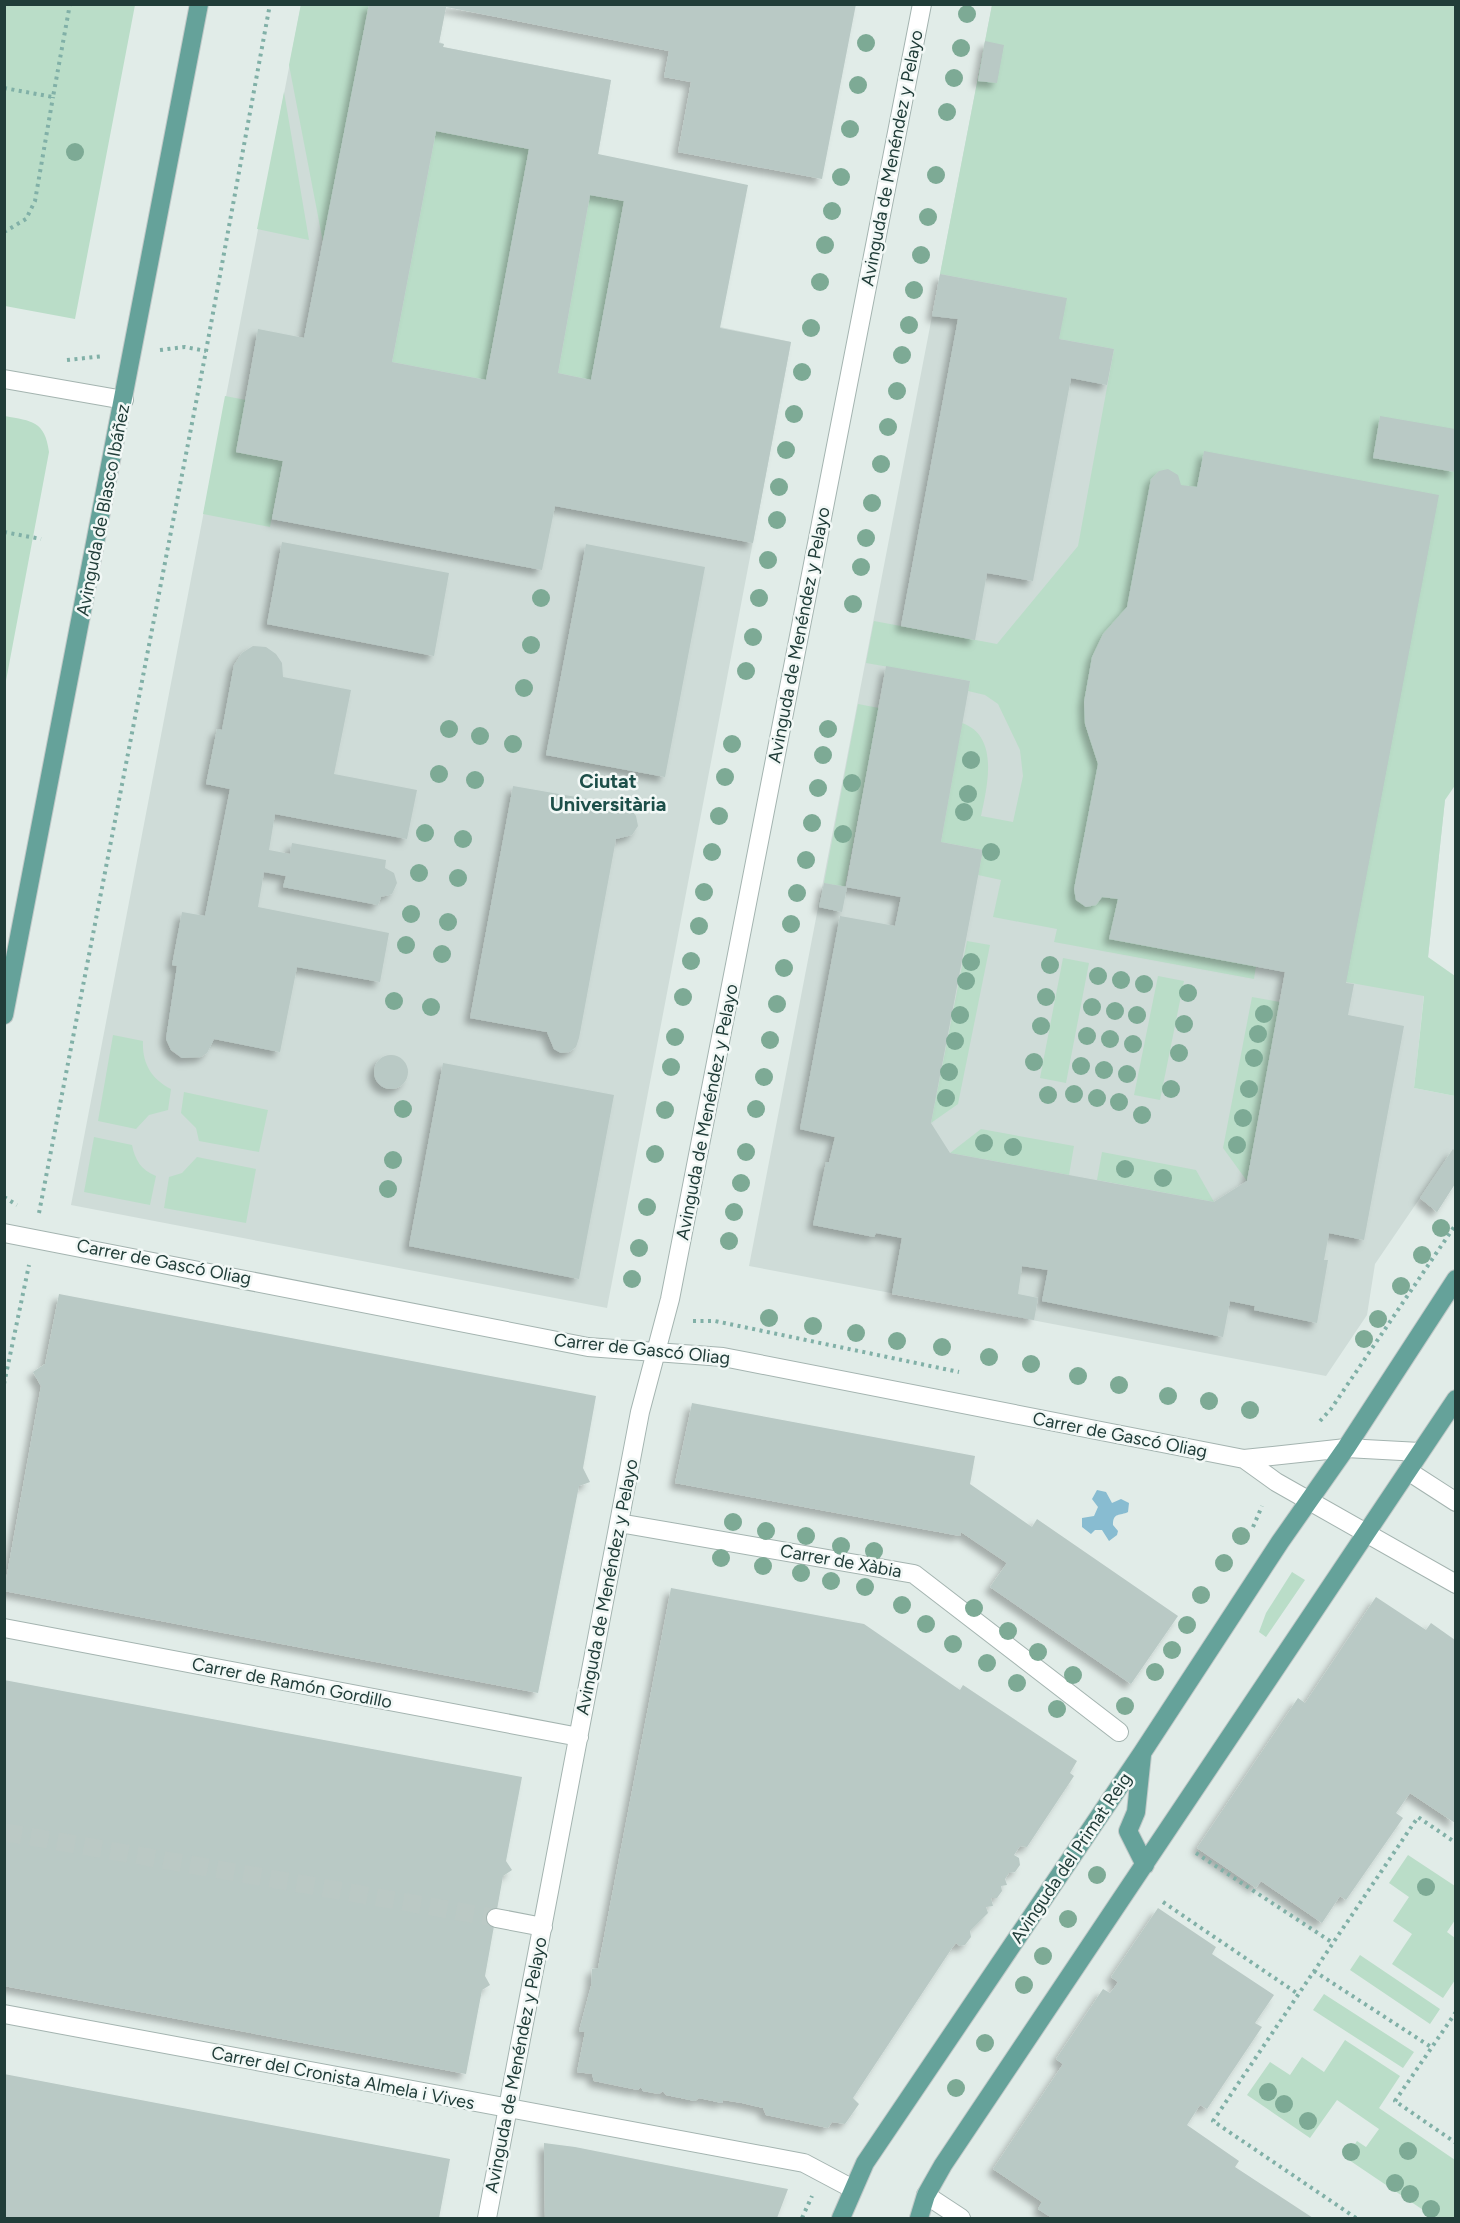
<svg xmlns="http://www.w3.org/2000/svg" width="1460" height="2223" font-family="Figtree,sans-serif">
<defs>
<filter id="shadow"><feDropShadow dx="-5.5" dy="5.5" stdDeviation="3" flood-color="#0004"/></filter>
</defs>
<rect width="100%" height="100%" fill="#e1ece8"/>
<path fill="#cfdcd8" d="M432 4 446 7 439 42 444 44 443 47 611 80 598 154 720 327 791 342 607 1308 71 1205 301 5Z
M992 5H1455L1456 697 1414 1088 1455 1096V1183L1437 1212 1420 1198 1375 1264 1367 1315 1326 1376 749 1266Z"/>
<path fill="#baddc8" d="M301 4 369 5 323 242 289 65Z
M4 5H135L75 319 5 306Z
M992 5H1455L1456 784 1445 800 1428 957 1455 976V1096L1414 1088 1424 996 1256 966 1254 979 1054 942 1057 929 993 917 1001 880 978 875 983 850 941 842 962 723C1000 736 987 787 981 816L1013 822 1023 776 1020 750 998 704 985 695 968 691 970 681 866 663 874 621 997 644 1078 546 1114 349 1059 339 1066 298 940 274Z
M284 92 309 240 257 229Z
M436 131 529 149 486 380 392 362Z
M590 195 624 201 591 380 558 373Z
M225 396 246 400 236 452 283 461 270 527 203 514Z
M5 416C32 421 45 421 49 452L5 686Z
M858 704 879 708 845 887 824 883Z
M967 941 990 945 958 1104 931 1123Z
M1063 958 1089 963 1066 1083 1040 1078Z
M1158 976 1184 981 1160 1100 1134 1095Z
M1252 997 1280 1002 1247 1181 1223 1148Z
M113 1035 143 1041C142 1063 151 1079 171 1089L168 1110 149 1115 136 1129 98 1121Z
M184 1092 268 1110 259 1152 199 1141 196 1128 181 1113Z
M981 1129 1074 1146 1069 1175 950 1153Z
M94 1137 132 1145C135 1160 141 1170 156 1176L150 1205 84 1192Z
M1102 1152 1196 1170 1214 1202 1097 1180Z
M197 1157 256 1169 246 1223 164 1208 169 1177 182 1173Z
M1292 1572 1305 1580 1266 1637 1259 1632 1266 1613Z
M1408 1855 1455 1886V1920L1447 1932 1455 1938V1980L1443 1998 1392 1964 1412 1934 1393 1921 1409 1897 1389 1883Z
M1360 1955 1440 2009 1430 2024 1350 1970Z
M1324 1994 1414 2052 1403 2068 1313 2010Z
M1345 2040 1400 2076 1379 2108 1455 2160V2218H1435L1346 2158 1357 2141 1366 2147 1379 2129 1337 2100 1310 2138 1247 2095 1270 2062 1290 2075 1302 2057 1324 2072Z"/>
<path fill="#88bcd1" d="M1097 1490 1106 1492 1112 1503 1121 1499 1129 1503 1128 1512C1120 1516 1113 1512 1113 1525L1118 1531 1117 1535 1109 1541 1102 1530H1095L1091 1534 1082 1527V1518L1094 1516 1098 1507 1092 1499Z"/>
<path fill="#b9c9c5" fill-rule="evenodd" filter="url(#shadow)" d="M369 4H856L822 179 678 152 691 82 664 77 669 51 446 7 439 43 444 44 443 47 611 80 598 154 748 185 720 328 791 342 753 543 555 506 542 570 272 519 283 461 236 452 258 329 304 338ZM436 131 529 149 486 380 392 362ZM590 195 624 201 591 380 558 373Z
M985 41 1004 45 997 83 978 81Z
M940 274 1067 298 1059 339 1114 349 1107 385 1071 378 1033 581 987 573 975 640 901 626 958 319 932 316Z
M1380 416 1455 429V472L1373 458Z
M1204 451 1439 495 1346 983 1354 984 1348 1015 1404 1026 1364 1240 1329 1233 1324 1260H1328L1317 1323 1254 1310 1255 1306 1230 1301 1223 1337 1042 1301 1048 1270 1022 1266 1018 1294 1038 1298 1034 1320 892 1294 902 1238 876 1233 874 1237 813 1225 826 1162H829L835 1137 800 1129 840 916 895 926 901 897 846 887 886 666 970 681 941 842 983 850 931 1123 950 1153 1214 1202 1247 1181 1285 972 1109 939 1118 899 1102 897 1096 905 1086 907 1076 900 1074 889 1098 764 1085 724 1084 702 1092 657 1103 634 1127 607 1151 479 1159 471 1168 469 1178 475 1181 485 1197 487Z
M282 542 449 573 434 656 267 624Z
M586 544 705 567 665 777 546 755Z
M253 646 266 647 276 654 282 663 283 677 351 690 334 774 417 790 407 839 275 814 269 850 290 854 292 843 386 860 385 868 394 873 397 883 392 894 381 897 378 905 283 887 286 876 264 872 258 907 389 933 380 982 297 967 280 1052 214 1039 207 1053 201 1057 182 1058 171 1050 166 1039 177 966 172 965 182 912 205 916 230 789 206 784 217 729 222 730 234 665 242 653Z
M513 786 622 805 631 809 636 816 638 826 632 835 616 839 579 1038 576 1047 569 1052 561 1053 554 1049 547 1032 470 1018Z
M824 883 847 887 842 912 819 907Z
M374 1072a17 17 0 1 1 34 0a17 17 0 1 1-34 0Z
M443 1063 614 1095 579 1279 409 1246Z
M1453 1149 1455 1151V1184L1437 1212 1420 1198Z
M59 1294 596 1396 583 1468 590 1482 579 1486 538 1693 4 1591 41 1386 33 1372 45 1364Z
M692 1403 975 1456 970 1484 1032 1527 1037 1519 1178 1616 1131 1684 990 1587 1007 1563 961 1532 960 1536 675 1483Z
M671 1588 864 1624 960 1690 963 1685 1077 1761 1070 1773 1074 1776 1027 1847 1020 1846 1014 1855 1019 1858 1020 1865 1015 1872 1009 1873 1005 1879 1007 1885 1001 1886 1002 1891 997 1898H991L993 1906 986 1907 988 1913 970 1931 971 1937 965 1945 960 1946 956 1943 952 1948 853 2098 859 2104 845 2124 832 2122 828 2128 766 2115 763 2108 742 2103 723 2100 722 2103 699 2098 695 2101 666 2095 663 2091 659 2094 643 2091 641 2087 638 2090 594 2081 592 2074 577 2072 585 2032 579 2031 591 1986 592 1969 598 1968Z
M1376 1597 1426 1630 1431 1623 1455 1640V1823L1410 1793 1396 1813 1403 1818 1346 1900 1340 1896 1322 1923 1261 1881 1256 1888 1197 1848 1298 1698 1305 1703Z
M4 1680 522 1777 506 1861 512 1870 503 1876 485 1976 490 1985 482 1990 466 2074 4 1986Z
M1158 1908 1216 1947 1212 1954 1274 1995 1255 2023 1262 2027 1207 2109 1200 2105 1187 2125 1239 2161 1235 2167 1313 2218H1052L1038 2209 1042 2202 993 2169 1063 2064 1056 2059 1103 1989 1110 1993 1114 1988 1118 1982 1111 1977Z
M4 2074 450 2159 439 2218H4Z
M544 2143 575 2147 788 2189 777 2218H545Z"/>
<g fill="none" stroke-linecap="round" stroke-linejoin="round">
<path stroke="#bbc9c5" stroke-width="18" stroke-dasharray="18 9" stroke-linecap="butt" d="M4 1832 496 1918"/>
<g stroke="#a4b4b0" stroke-width="20">
<path id="minor" d="M4 379 124 400
M4 1233 588 1347 723 1357 1244 1459 1346 1448 1420 1452
M1244 1459 1276 1482 1456 1584
M1408 1471 1456 1502
M619 1523 914 1574 1119 1732
M4 1628 579 1737
M496 1918 543 1927
M4 2014 804 2163 853 2189
M926 2195 961 2218
M487 2218 640 1412 670 1299 922 4"/>
</g>
<g stroke="#c1c9c8" stroke-width="20">
<path id="major" d="M4 1015 199 4
M1142 1755 1136 1812 1128 1831 1145 1865
M841 2218 865 2163 1142 1753 1280 1542 1346 1448 1456 1279
M919 2218 926 2195 943 2165 1456 1399"/>
</g>
<path stroke="#81b0a7" stroke-width="4" stroke-dasharray="3 4.5" stroke-linecap="butt" d="M4 88 53 97 70 4
M4 232 26 219 35 201 53 97
M160 350 185 347 206 351
M67 360 104 356
M4 532 41 539
M4 1197 17 1205
M39 1213 206 351 270 4
M693 1321H715L959 1372
M4 1384 29 1265
M1320 1421 1331 1409 1456 1224
M1253 1527 1262 1506
M1196 1853 1333 1943
M1163 1902 1298 1994
M1314 1971 1431 2047
M1456 2012 1395 2101 1456 2143
M802 2218 812 2196
M1356 2218 1213 2121 1418 1817 1456 1843"/>
<use href="#minor" stroke="#fff" stroke-width="18"/>
<use href="#major" stroke="#65a29a" stroke-width="18"/>
</g>
<g fill="#7daa95">
<circle cx="967" cy="14" r="9"/>
<circle cx="866" cy="43" r="9"/>
<circle cx="961" cy="48" r="9"/>
<circle cx="954" cy="78" r="9"/>
<circle cx="858" cy="85" r="9"/>
<circle cx="947" cy="112" r="9"/>
<circle cx="850" cy="129" r="9"/>
<circle cx="75" cy="152" r="9"/>
<circle cx="936" cy="175" r="9"/>
<circle cx="841" cy="177" r="9"/>
<circle cx="832" cy="211" r="9"/>
<circle cx="928" cy="217" r="9"/>
<circle cx="825" cy="245" r="9"/>
<circle cx="921" cy="255" r="9"/>
<circle cx="820" cy="282" r="9"/>
<circle cx="914" cy="290" r="9"/>
<circle cx="909" cy="325" r="9"/>
<circle cx="811" cy="328" r="9"/>
<circle cx="902" cy="355" r="9"/>
<circle cx="802" cy="372" r="9"/>
<circle cx="897" cy="391" r="9"/>
<circle cx="794" cy="414" r="9"/>
<circle cx="888" cy="427" r="9"/>
<circle cx="786" cy="450" r="9"/>
<circle cx="881" cy="464" r="9"/>
<circle cx="779" cy="487" r="9"/>
<circle cx="872" cy="503" r="9"/>
<circle cx="777" cy="520" r="9"/>
<circle cx="866" cy="538" r="9"/>
<circle cx="768" cy="560" r="9"/>
<circle cx="861" cy="567" r="9"/>
<circle cx="541" cy="598" r="9"/>
<circle cx="759" cy="598" r="9"/>
<circle cx="853" cy="604" r="9"/>
<circle cx="753" cy="637" r="9"/>
<circle cx="531" cy="645" r="9"/>
<circle cx="746" cy="671" r="9"/>
<circle cx="524" cy="688" r="9"/>
<circle cx="449" cy="729" r="9"/>
<circle cx="828" cy="729" r="9"/>
<circle cx="480" cy="736" r="9"/>
<circle cx="513" cy="744" r="9"/>
<circle cx="732" cy="744" r="9"/>
<circle cx="823" cy="755" r="9"/>
<circle cx="971" cy="760" r="9"/>
<circle cx="439" cy="774" r="9"/>
<circle cx="725" cy="777" r="9"/>
<circle cx="475" cy="780" r="9"/>
<circle cx="852" cy="783" r="9"/>
<circle cx="818" cy="788" r="9"/>
<circle cx="968" cy="794" r="9"/>
<circle cx="964" cy="812" r="9"/>
<circle cx="719" cy="816" r="9"/>
<circle cx="812" cy="823" r="9"/>
<circle cx="425" cy="833" r="9"/>
<circle cx="843" cy="834" r="9"/>
<circle cx="463" cy="839" r="9"/>
<circle cx="712" cy="852" r="9"/>
<circle cx="991" cy="852" r="9"/>
<circle cx="806" cy="860" r="9"/>
<circle cx="419" cy="873" r="9"/>
<circle cx="458" cy="878" r="9"/>
<circle cx="704" cy="892" r="9"/>
<circle cx="797" cy="893" r="9"/>
<circle cx="411" cy="914" r="9"/>
<circle cx="448" cy="922" r="9"/>
<circle cx="791" cy="924" r="9"/>
<circle cx="699" cy="926" r="9"/>
<circle cx="406" cy="945" r="9"/>
<circle cx="442" cy="954" r="9"/>
<circle cx="691" cy="961" r="9"/>
<circle cx="971" cy="962" r="9"/>
<circle cx="1050" cy="965" r="9"/>
<circle cx="784" cy="968" r="9"/>
<circle cx="1098" cy="976" r="9"/>
<circle cx="1121" cy="980" r="9"/>
<circle cx="966" cy="981" r="9"/>
<circle cx="1144" cy="984" r="9"/>
<circle cx="1188" cy="993" r="9"/>
<circle cx="683" cy="997" r="9"/>
<circle cx="1046" cy="997" r="9"/>
<circle cx="394" cy="1001" r="9"/>
<circle cx="777" cy="1004" r="9"/>
<circle cx="431" cy="1007" r="9"/>
<circle cx="1092" cy="1007" r="9"/>
<circle cx="1115" cy="1011" r="9"/>
<circle cx="1264" cy="1014" r="9"/>
<circle cx="960" cy="1015" r="9"/>
<circle cx="1137" cy="1015" r="9"/>
<circle cx="1184" cy="1024" r="9"/>
<circle cx="1041" cy="1026" r="9"/>
<circle cx="1258" cy="1034" r="9"/>
<circle cx="1087" cy="1036" r="9"/>
<circle cx="675" cy="1037" r="9"/>
<circle cx="1110" cy="1039" r="9"/>
<circle cx="770" cy="1040" r="9"/>
<circle cx="955" cy="1041" r="9"/>
<circle cx="1133" cy="1044" r="9"/>
<circle cx="1179" cy="1053" r="9"/>
<circle cx="1254" cy="1058" r="9"/>
<circle cx="1034" cy="1062" r="9"/>
<circle cx="1081" cy="1066" r="9"/>
<circle cx="671" cy="1067" r="9"/>
<circle cx="1104" cy="1070" r="9"/>
<circle cx="949" cy="1072" r="9"/>
<circle cx="1127" cy="1074" r="9"/>
<circle cx="764" cy="1077" r="9"/>
<circle cx="1171" cy="1089" r="9"/>
<circle cx="1249" cy="1089" r="9"/>
<circle cx="1074" cy="1094" r="9"/>
<circle cx="1048" cy="1095" r="9"/>
<circle cx="946" cy="1098" r="9"/>
<circle cx="1097" cy="1098" r="9"/>
<circle cx="1119" cy="1102" r="9"/>
<circle cx="403" cy="1109" r="9"/>
<circle cx="756" cy="1109" r="9"/>
<circle cx="665" cy="1110" r="9"/>
<circle cx="1142" cy="1115" r="9"/>
<circle cx="1243" cy="1118" r="9"/>
<circle cx="984" cy="1143" r="9"/>
<circle cx="1237" cy="1145" r="9"/>
<circle cx="1013" cy="1147" r="9"/>
<circle cx="746" cy="1152" r="9"/>
<circle cx="655" cy="1154" r="9"/>
<circle cx="393" cy="1160" r="9"/>
<circle cx="1125" cy="1169" r="9"/>
<circle cx="1163" cy="1178" r="9"/>
<circle cx="741" cy="1183" r="9"/>
<circle cx="388" cy="1189" r="9"/>
<circle cx="647" cy="1207" r="9"/>
<circle cx="734" cy="1212" r="9"/>
<circle cx="1441" cy="1228" r="9"/>
<circle cx="729" cy="1241" r="9"/>
<circle cx="639" cy="1248" r="9"/>
<circle cx="1422" cy="1255" r="9"/>
<circle cx="632" cy="1279" r="9"/>
<circle cx="1401" cy="1286" r="9"/>
<circle cx="769" cy="1318" r="9"/>
<circle cx="1378" cy="1319" r="9"/>
<circle cx="813" cy="1326" r="9"/>
<circle cx="856" cy="1333" r="9"/>
<circle cx="1364" cy="1339" r="9"/>
<circle cx="897" cy="1341" r="9"/>
<circle cx="942" cy="1347" r="9"/>
<circle cx="989" cy="1357" r="9"/>
<circle cx="1031" cy="1364" r="9"/>
<circle cx="1078" cy="1376" r="9"/>
<circle cx="1119" cy="1385" r="9"/>
<circle cx="1168" cy="1396" r="9"/>
<circle cx="1209" cy="1401" r="9"/>
<circle cx="1250" cy="1410" r="9"/>
<circle cx="733" cy="1522" r="9"/>
<circle cx="766" cy="1531" r="9"/>
<circle cx="806" cy="1536" r="9"/>
<circle cx="1241" cy="1536" r="9"/>
<circle cx="841" cy="1546" r="9"/>
<circle cx="874" cy="1551" r="9"/>
<circle cx="721" cy="1558" r="9"/>
<circle cx="1224" cy="1563" r="9"/>
<circle cx="763" cy="1566" r="9"/>
<circle cx="801" cy="1573" r="9"/>
<circle cx="831" cy="1581" r="9"/>
<circle cx="865" cy="1587" r="9"/>
<circle cx="1201" cy="1595" r="9"/>
<circle cx="902" cy="1605" r="9"/>
<circle cx="974" cy="1608" r="9"/>
<circle cx="926" cy="1624" r="9"/>
<circle cx="1187" cy="1625" r="9"/>
<circle cx="1008" cy="1631" r="9"/>
<circle cx="953" cy="1644" r="9"/>
<circle cx="1172" cy="1650" r="9"/>
<circle cx="1038" cy="1652" r="9"/>
<circle cx="987" cy="1663" r="9"/>
<circle cx="1155" cy="1672" r="9"/>
<circle cx="1073" cy="1675" r="9"/>
<circle cx="1017" cy="1683" r="9"/>
<circle cx="1125" cy="1706" r="9"/>
<circle cx="1057" cy="1709" r="9"/>
<circle cx="1097" cy="1875" r="9"/>
<circle cx="1426" cy="1887" r="9"/>
<circle cx="1068" cy="1919" r="9"/>
<circle cx="1043" cy="1956" r="9"/>
<circle cx="1024" cy="1985" r="9"/>
<circle cx="985" cy="2043" r="9"/>
<circle cx="956" cy="2088" r="9"/>
<circle cx="1268" cy="2092" r="9"/>
<circle cx="1284" cy="2104" r="9"/>
<circle cx="1308" cy="2121" r="9"/>
<circle cx="1408" cy="2151" r="9"/>
<circle cx="1351" cy="2152" r="9"/>
<circle cx="1395" cy="2183" r="9"/>
<circle cx="1410" cy="2194" r="9"/>
<circle cx="1431" cy="2209" r="9"/>
</g>
<g text-anchor="middle" stroke-width="5" stroke-linejoin="round" paint-order="stroke">
<g font-size="18" fill="#213d39" stroke="#f2f8f6">
<text transform="translate(892 158) rotate(-79)" y="6">Avinguda de Menéndez y Pelayo</text>
<text transform="translate(103 510) rotate(-79)" y="6">Avinguda de Blasco Ibáñez</text>
<text transform="translate(799 635) rotate(-79)" y="6">Avinguda de Menéndez y Pelayo</text>
<text transform="translate(707 1112) rotate(-79)" y="6">Avinguda de Menéndez y Pelayo</text>
<text transform="translate(164 1262) rotate(11)" y="6">Carrer de Gascó Oliag</text>
<text transform="translate(642 1349) rotate(6)" y="6">Carrer de Gascó Oliag</text>
<text transform="translate(1120 1435) rotate(11)" y="6">Carrer de Gascó Oliag</text>
<text transform="translate(841 1561) rotate(10)" y="6">Carrer de Xàbia</text>
<text transform="translate(607 1587) rotate(-79)" y="6">Avinguda de Menéndez y Pelayo</text>
<text transform="translate(292 1683) rotate(11)" y="6">Carrer de Ramón Gordillo</text>
<text transform="translate(1071 1858) rotate(-56)" y="6">Avinguda del Primat Reig</text>
<text transform="translate(516 2065) rotate(-79)" y="6">Avinguda de Menéndez y Pelayo</text>
<text transform="translate(343 2078) rotate(11)" y="6">Carrer del Cronista Almela i Vives</text>
</g>
<g font-size="20" font-weight="bold" fill="#1d4f49" stroke="#f2f8f6">
<text x="608" y="788">Ciutat<tspan x="608" dy="23">Universitària</tspan></text>
</g>
</g>
<rect width="1460" height="2223" fill="none" stroke="#213d39" stroke-width="12"/>
</svg>
